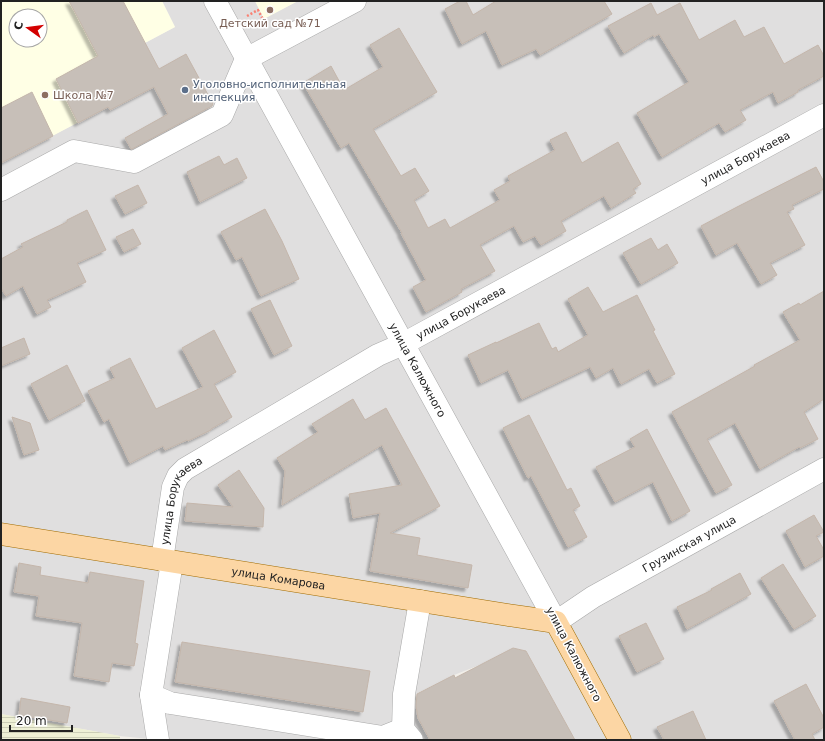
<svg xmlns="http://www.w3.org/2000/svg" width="825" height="741" font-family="'DejaVu Sans',sans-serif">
<defs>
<pattern id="farmland-rules" width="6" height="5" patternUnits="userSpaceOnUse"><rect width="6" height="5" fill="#eef0d5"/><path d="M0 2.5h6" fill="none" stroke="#ccceb7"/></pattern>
<filter id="shadow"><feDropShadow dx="-3.5" dy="3.5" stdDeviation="1" flood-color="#0004"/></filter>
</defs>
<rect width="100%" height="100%" fill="#f2efe9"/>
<path fill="#e0dfdf" d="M162 1H255L264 18 298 1H824V740H575L526 651 513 648 482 664 454 675 414 695 418 718 430 740H159L120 736 1 714V163L97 112 79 78 175 27Z"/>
<path fill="#ffffe5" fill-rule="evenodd" d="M1 1H162L175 27 79 78 98 112 1 163ZM16 16H40V40H16Z
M255 1H298L264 19Z"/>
<path fill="url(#farmland-rules)" d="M1 714 120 736V740H1Z"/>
<path fill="#c7bfb8" stroke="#c4b6ab" filter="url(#shadow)" d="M69 1H123L159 69 186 54 213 104 212 106 132 149H131L125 138 168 114 154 87 110 110 108 107 78 123 56 79 98 56Z
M460 1H466L473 15 496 1H604L612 14 540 55 536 49 502 65 486 31 462 44 445 9Z
M651 3 657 15 680 3 699 40 735 20 744 37 764 27 784 64 818 45 824 56V76L798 90V92L778 103 773 92 740 110 746 120 725 132 719 123 662 157 637 113 689 82 659 34 654 37 653 35 624 53 608 26Z
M399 28 437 92 373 129 401 176 415 168 429 191 414 200 428 228 445 219 450 228 500 200 494 190 510 181 508 176 555 150 550 140 566 132 582 163 618 142 641 184 633 189 636 193 611 208 604 196 561 221 566 231 541 245 535 236 523 242 514 226 480 245 495 271 461 289 462 292 426 312 413 287 426 280 401 233H402L349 143 341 148 303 83 331 66 344 90 383 67 370 45Z
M32 92 53 136 1 163V108Z
M219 156 224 165 237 158 247 178 200 202 187 172Z
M816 167 824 182V189L792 205 794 209 787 212 805 245 770 263 777 275 761 284 737 243 716 255 701 226 737 207Z
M138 185 147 203 125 214 115 196Z
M265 209 282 241 299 279 261 296 242 257 236 260 221 232Z
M87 210 106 250 77 263 86 282 47 300 51 307 37 314 23 286 6 296 1 288V259L23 247 21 244 67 222V220Z
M133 229 141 244 124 252 116 237Z
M651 238 658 250 667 244 678 263 641 284 623 253Z
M588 287 603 312 637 295 655 330 653 331 675 374 657 383 649 369 621 384 613 368 596 378 590 367 522 399 508 370 481 383 468 355 496 342V343L539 323 552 349 556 347 558 352 588 335 568 299Z
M824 291V399L804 412 818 439 800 448 799 447 760 469 735 423 707 439 732 485 716 493 672 412 755 366 754 365 800 340 783 312 799 303 800 305Z
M270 300 292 346 274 355 251 309Z
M214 330 236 372 214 384 232 417 211 429V430L188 441 187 440 165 450 163 446 130 463 109 419 104 422 88 391 115 378 110 368 130 358 156 409 203 387 182 348Z
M24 338 30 354 1 366V348Z
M67 365 85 401 49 420 31 384Z
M353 399 365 420 386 408 440 506 390 533 420 538 417 555 472 565 468 588 370 571 380 513 353 518 349 494 402 485 382 445 282 505 285 471 277 458 318 432 312 424Z
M529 415 567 490 571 488 580 506 573 510 587 537 568 547 531 476 528 478 503 428Z
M12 417 30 423 39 450 24 455Z
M647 429 690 511 672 521 653 482 615 502 596 467 635 447 630 439Z
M239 470 264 508 263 527 185 521 187 503 233 507 218 485Z
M814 515 824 532 816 536 824 550V556L805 567 786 531Z
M19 563 41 567 40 575 88 583 90 572 144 581 135 643 138 644 134 666 112 663 109 682 74 676 82 623 36 616 39 596 14 592Z
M783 564 816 616 794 629 761 578Z
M740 573 751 594 704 620 687 629 677 607 712 590 711 589Z
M646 623 664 659 637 672 619 636Z
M182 642 370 671 363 712 175 682Z
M513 648 526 651 575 740H430L418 718 416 706 417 694 454 675 455 678Z
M806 684 824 718V727L812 734 815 740H795L774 701Z
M21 698 70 707 67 723 19 715Z
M693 711 706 740H664L657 727Z"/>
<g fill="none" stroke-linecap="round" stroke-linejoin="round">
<g stroke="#a9a9a9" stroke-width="23">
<g id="minor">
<path id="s1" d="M215 1 556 622 593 597 824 469"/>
<path d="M1 190 74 151 134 162 222 115 246 59 355 1"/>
<path id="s2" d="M162 560 173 487 178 476 185 469 378 355 403 344 824 115"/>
<path d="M151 695 170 703 383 737 403 729"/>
<path d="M158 740 151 695 172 562"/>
<path d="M412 740 403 729 404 694 420 601"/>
</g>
</g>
<g stroke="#a06b00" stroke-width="23">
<g id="major">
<path id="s3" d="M1 534 508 615 556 622 620 740"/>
</g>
</g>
<path stroke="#fa8072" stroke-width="2.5" stroke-dasharray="2 2" stroke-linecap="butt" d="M247 16 258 10 266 25"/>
<use href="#minor" stroke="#fff" stroke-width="22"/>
<use href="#major" stroke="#fcd6a4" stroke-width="22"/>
</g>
<g fill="#8d6e63" stroke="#fff" stroke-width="1.5">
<circle cx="270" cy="10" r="4"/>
<circle cx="45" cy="95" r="4"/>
</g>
<circle fill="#5c6f8a" stroke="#fff" stroke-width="1.5" cx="185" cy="90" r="4"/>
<g text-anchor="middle" stroke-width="3" stroke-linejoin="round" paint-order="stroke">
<g font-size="11" fill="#785e54" stroke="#fff">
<text x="270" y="27">Детский сад №71</text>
<text x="53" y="99" text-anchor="start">Школа №7</text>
</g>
<g font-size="11" fill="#4e5e75" stroke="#fff" text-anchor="start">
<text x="193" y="88">Уголовно-исполнительная<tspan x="193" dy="13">инспекция</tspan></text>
</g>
<g font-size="11" fill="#222" stroke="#fff">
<text dy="4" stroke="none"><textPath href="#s2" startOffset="737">улица Борукаева</textPath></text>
<text dy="4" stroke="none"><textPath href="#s2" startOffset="413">улица Борукаева</textPath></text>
<text dy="4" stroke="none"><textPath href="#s1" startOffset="421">улица Калюжного</textPath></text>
<text dy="4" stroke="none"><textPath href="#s2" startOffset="65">улица Борукаева</textPath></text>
<text dy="4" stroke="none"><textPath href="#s1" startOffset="863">Грузинская улица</textPath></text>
<text dy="4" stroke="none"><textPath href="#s3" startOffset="281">улица Комарова</textPath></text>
<text transform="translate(574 654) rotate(62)" y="4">улица Калюжного</text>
</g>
</g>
<rect width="825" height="741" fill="none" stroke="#222222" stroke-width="4"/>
<g transform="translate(28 28) rotate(284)"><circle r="19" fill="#ffffff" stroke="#a7a7a7"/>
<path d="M0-3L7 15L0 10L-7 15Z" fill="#d40000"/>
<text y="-6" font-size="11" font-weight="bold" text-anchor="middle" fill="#222222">С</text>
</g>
<path d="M10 725v6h62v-6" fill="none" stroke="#222222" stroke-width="2"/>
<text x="16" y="725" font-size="12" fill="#222222" stroke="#ffffff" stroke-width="3" paint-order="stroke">20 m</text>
</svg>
